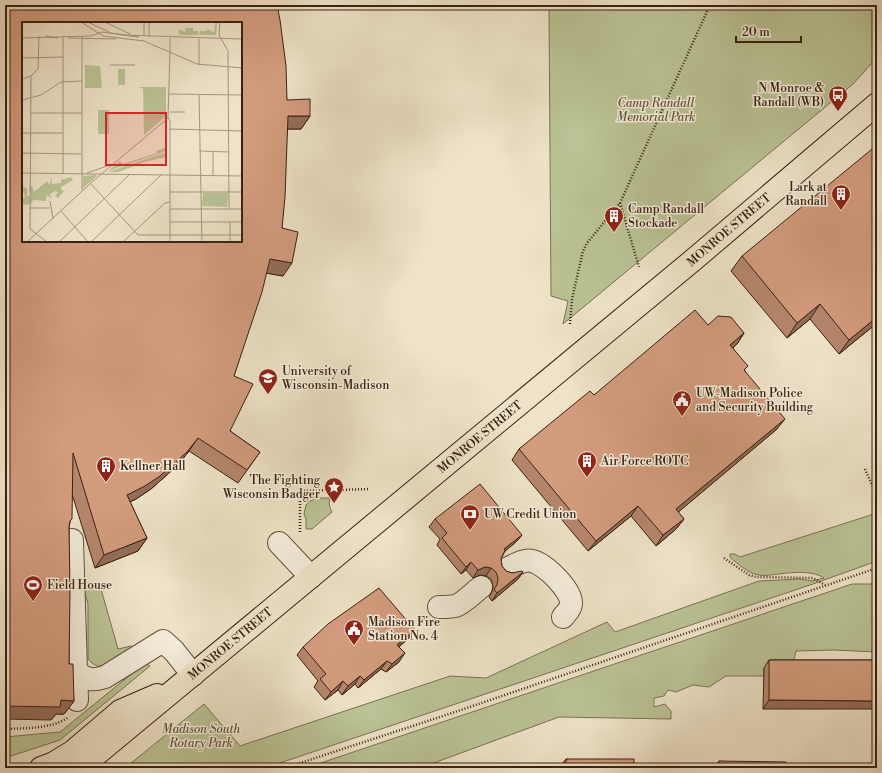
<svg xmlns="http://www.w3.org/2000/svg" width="882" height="773" font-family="'Libre Bodoni',serif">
<rect width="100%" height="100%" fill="#eee3c8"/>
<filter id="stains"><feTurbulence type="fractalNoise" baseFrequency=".005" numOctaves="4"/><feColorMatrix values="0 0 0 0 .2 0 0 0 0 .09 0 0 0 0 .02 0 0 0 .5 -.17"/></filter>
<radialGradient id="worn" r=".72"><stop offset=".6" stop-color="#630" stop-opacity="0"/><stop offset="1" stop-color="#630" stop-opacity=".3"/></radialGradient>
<path fill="#bac395" stroke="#7a7254" d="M549 5H877V56L872 63 853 84 563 324 568 301 551 296Z
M317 498H330C329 503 329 507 332 512L312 529H306V519L304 514 306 505 310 501Z
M877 513V561L813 584 265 768H125L204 704 240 746 450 676 486 678 607 622 615 632 759 581 799 579 812 581 824 578C810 569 788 573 771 575 767 575 763 576 759 575 751 574 743 568 737 563 733 560 729 558 730 554H735L740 557Z
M99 582 118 649 131 646 134 647 107 666H97L92 663 88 659V604L83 587Z
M852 584H877V652L834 650 796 651 792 668H764V676H726L709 687 693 685 676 692 668 690 664 696 654 698V707L665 704 671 711V719L559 717 420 768H306Z
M145 663 150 666 60 740 5 758V737L60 732Z"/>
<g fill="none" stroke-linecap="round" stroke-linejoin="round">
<g stroke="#675240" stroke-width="24">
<path id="minor" d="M72 540 76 671
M279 543 311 577
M508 568C515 565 524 559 532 561 545 564 572 590 571 604 571 609 566 613 563 617
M439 607C444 607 450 607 455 606 463 604 474 592 481 587
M77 700 76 671C86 680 92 681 105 677L163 641 174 651 193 675"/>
</g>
<g stroke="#3a2113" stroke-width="24">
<g id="major">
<path d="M41 768 54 763 72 752 120 711 157 695"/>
<path id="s1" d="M80 768 692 261 877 104"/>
</g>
</g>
<path stroke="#3a2113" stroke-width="2.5" stroke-dasharray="1 2" stroke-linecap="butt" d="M620 203 639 267
M570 324 572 299 583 251 587 243 620 203 710 5
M865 469 877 496
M300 532V491L370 489
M724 558 749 575 756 577 813 578 825 585
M5 729C23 728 52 729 67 718
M285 768 455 712 877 568"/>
<use href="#minor" stroke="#f4eddb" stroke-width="22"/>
<use href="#major" stroke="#eee3c8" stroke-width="22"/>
</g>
<path fill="#b5866c" stroke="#3a2113" d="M5 5 287 100 310 116 301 129H287L282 228 283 276 266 273 234 376 230 431 260 452 238 483 189 451 178 465 151 489 136 499 130 502 147 538 138 551 95 568 72 494 70 522 69 527V664L74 701 64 714H56L51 720Z
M742 256 877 323 839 354 810 319 787 338 731 271Z
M708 325 744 333 737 344 733 348 745 371 777 429 678 512 684 519 676 529 656 546 631 516 588 551 512 460 519 449 594 395Z
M435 519 522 535 516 542 505 551 501 559 502 566 506 571 512 573 523 572 518 579 492 601 489 597 492 592 493 586 491 579 486 576 480 575 473 578 466 570 461 574 437 545 440 539 429 527Z
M415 630 409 638 399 647V662L386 672 381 669 358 688 355 684 342 695 338 690 325 700 314 687 318 681 297 655 303 647Z
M769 660H877L763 709 764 668Z
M566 759 634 768H559Z
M719 761 786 768H714Z"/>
<path fill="#946d58" stroke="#3a2113" d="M288 116H310L301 129H279Z
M270 259 292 263 283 276 260 272Z
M820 304 810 319 787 338 797 323Z
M877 317V323L839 354 849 340Z
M744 333 737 344 723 356 730 345Z
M785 419 777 429 669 520 676 509Z
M198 438 189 451 178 465 151 489 136 499 117 508 127 495Z
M638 506 631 516 588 551 596 541Z
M684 519 676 529 656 546 663 535Z
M522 535 516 542 498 557 504 549Z
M147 538 138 551 95 568 104 555Z
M471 562 466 570 461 574 466 567Z
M485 567 491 568 486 576 480 575 473 578 478 570Z
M523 572 518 579 492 601 497 593Z
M415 630 409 638 391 653 397 645Z
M405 653 399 662 386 672 392 664Z
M387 661 381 669 358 688 364 680Z
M360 676 355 684 342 695 348 686Z
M343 681 338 690 325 700 331 692Z
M61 700 74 701 64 714H56L51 720 5 719V706Z
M769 700 877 701V709H763Z"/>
<path fill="#d39c7e" stroke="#3a2113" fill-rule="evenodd" d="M5 5H277L280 20 286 66 287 100 310 99V116H288L285 197 282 228 298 232 292 263 270 259 262 292 234 376 253 384 230 431 260 452 247 470 198 438 187 452 160 476 145 486 127 495 147 538 104 555 73 453 72 519 70 521 69 527 70 589 69 664H73L74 701 61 700 60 707 5 706ZM23 23H241V241H23Z
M877 145V317L849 340 820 304 797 323 742 256Z
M695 310 708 325 718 316 731 317 744 333 730 345 748 366 744 370 785 419 676 509 684 519 663 535 638 506 596 541 519 449 590 391 594 395Z
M480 484 522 535 504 549 505 551 503 554 501 559 502 566 506 571 512 573 522 571 523 572 497 593 494 589 497 585 498 578 496 572 491 568 485 567 478 570 471 562 466 567 442 538 447 533 435 519Z
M379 588 415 630 397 645 405 653 392 664 387 661 364 680 360 676 348 686 343 681 331 692 320 679 326 674 303 647 328 624Z
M769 660H877V701L769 700Z
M566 759H634V768H566Z
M719 761 786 762V768H718Z
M450 766H483V768H450Z"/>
<defs>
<g id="bus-pin" transform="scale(1)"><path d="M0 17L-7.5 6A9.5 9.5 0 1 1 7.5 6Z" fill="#8f2418" stroke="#f4eddb"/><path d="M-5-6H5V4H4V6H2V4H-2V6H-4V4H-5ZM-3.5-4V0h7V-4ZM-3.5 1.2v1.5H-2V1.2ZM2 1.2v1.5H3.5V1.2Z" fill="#fff"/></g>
<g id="building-pin" transform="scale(1)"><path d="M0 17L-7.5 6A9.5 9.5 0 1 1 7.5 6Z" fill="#8f2418" stroke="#f4eddb"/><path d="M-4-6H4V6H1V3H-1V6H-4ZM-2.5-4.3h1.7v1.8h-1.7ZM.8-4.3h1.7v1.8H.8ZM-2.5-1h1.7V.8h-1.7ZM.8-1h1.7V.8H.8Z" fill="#fff"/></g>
<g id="university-pin" transform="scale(1)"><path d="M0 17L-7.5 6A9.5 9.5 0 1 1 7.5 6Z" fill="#8f2418" stroke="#f4eddb"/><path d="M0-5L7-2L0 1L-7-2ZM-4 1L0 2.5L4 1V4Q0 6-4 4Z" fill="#fff"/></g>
<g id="civic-pin" transform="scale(1)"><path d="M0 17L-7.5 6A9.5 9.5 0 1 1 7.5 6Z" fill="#8f2418" stroke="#f4eddb"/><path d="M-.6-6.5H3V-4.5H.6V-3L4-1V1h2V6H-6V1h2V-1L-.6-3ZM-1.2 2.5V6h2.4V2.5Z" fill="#fff"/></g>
<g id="sight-pin" transform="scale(1)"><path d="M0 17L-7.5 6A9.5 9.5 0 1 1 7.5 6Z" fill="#8f2418" stroke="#f4eddb"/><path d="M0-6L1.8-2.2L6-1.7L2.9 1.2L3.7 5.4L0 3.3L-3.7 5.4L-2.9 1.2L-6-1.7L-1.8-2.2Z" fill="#fff"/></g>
<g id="bank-pin" transform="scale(1)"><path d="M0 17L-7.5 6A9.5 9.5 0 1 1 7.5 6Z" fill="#8f2418" stroke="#f4eddb"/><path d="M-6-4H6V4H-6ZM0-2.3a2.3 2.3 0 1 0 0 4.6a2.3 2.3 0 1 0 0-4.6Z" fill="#fff"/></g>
<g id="stadium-pin" transform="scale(1)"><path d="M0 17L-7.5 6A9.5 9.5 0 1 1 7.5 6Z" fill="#8f2418" stroke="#f4eddb"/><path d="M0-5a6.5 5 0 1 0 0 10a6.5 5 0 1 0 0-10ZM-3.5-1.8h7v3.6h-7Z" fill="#fff"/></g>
</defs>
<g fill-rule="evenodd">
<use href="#bus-pin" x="838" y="95"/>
<use href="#building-pin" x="841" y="194"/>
<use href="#building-pin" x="614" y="216"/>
<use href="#university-pin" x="268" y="378"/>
<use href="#civic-pin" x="682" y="400"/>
<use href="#building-pin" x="587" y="461"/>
<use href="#building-pin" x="106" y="466"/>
<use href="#sight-pin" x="334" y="487"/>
<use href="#bank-pin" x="470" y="514"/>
<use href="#stadium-pin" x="33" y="585"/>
<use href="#civic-pin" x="354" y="629"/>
</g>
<g text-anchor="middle" stroke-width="3" stroke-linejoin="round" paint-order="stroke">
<g font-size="12" fill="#3a2113" stroke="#f4eddb" text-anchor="start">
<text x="824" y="92" text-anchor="end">N Monroe &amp;<tspan x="824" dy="14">Randall (WB)</tspan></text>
<text x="827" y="191" text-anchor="end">Lark at<tspan x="827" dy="14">Randall</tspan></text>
<text x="628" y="213">Camp Randall<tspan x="628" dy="14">Stockade</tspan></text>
<text x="282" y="375">University of<tspan x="282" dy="14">Wisconsin-Madison</tspan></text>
<text x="696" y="397">UW-Madison Police<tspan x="696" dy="14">and Security Building</tspan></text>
<text x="601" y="465">Air Force ROTC</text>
<text x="120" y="470">Kellner Hall</text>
<text x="320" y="484" text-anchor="end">The Fighting<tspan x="320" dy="14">Wisconsin Badger</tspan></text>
<text x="484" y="518">UW Credit Union</text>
<text x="47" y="589">Field House</text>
<text x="368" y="626">Madison Fire<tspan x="368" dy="14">Station No. 4</tspan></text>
</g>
<g font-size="12" font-style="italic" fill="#60523a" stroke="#f4eddb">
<text x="656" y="107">Camp Randall<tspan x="656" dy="14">Memorial Park</tspan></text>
<text x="201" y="733">Madison South<tspan x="201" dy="14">Rotary Park</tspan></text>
</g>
<g font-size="12" fill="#3a2113" stroke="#f4eddb">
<text dy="4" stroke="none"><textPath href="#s1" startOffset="843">MONROE STREET</textPath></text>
<text dy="4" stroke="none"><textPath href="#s1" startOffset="519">MONROE STREET</textPath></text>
<text dy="4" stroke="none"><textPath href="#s1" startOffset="195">MONROE STREET</textPath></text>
</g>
</g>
<g transform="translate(22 22)">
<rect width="220" height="220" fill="#eee3c8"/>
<path d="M193 0 195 1 194 13H177L178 9H185V7L192 10ZM164 6H171V9H176V13H157V7L163 10ZM63 43 78 44 80 66H63ZM96 47H103V63H96ZM144 65V94L122 113 121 67 117 65ZM76 88H87V112H76ZM145 116V129L86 149 98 139 101 142 135 131 134 129 145 125ZM142 131H145V135L122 140 97 150H86ZM61 154 74 153 75 154 61 166ZM29 155 30 162 39 161V158L49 155 51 158 39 165V168L42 169 36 176 33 174 36 170 33 169 28 172 30 177 25 173 24 179 11 178 9 182 0 183V177L3 175 0 165 5 166V174H9L7 165 10 164 12 170 25 159 28 163ZM206 171 205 185 180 184 181 171Z" fill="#bac395"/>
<path fill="none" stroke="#a69580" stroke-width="1" d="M59 0 81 14 122 19 175 42 220 46M66 0 89 11 102 13 220 17M83 0 108 12M198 0 197 13 206 29 207 187M122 13V0M23 14 36 16M60 14V168M127 15V0M0 16 69 14 80 10 117 15M46 16 94 17M177 17V43M148 30V16M0 36 41 35M88 43H113M9 54 8 207 25 220M0 57 9 54 16 47 17 14M147 72 220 73M177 73 180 220M0 78 19 73 39 60 60 59M148 90H163M9 91H60M146 96 148 98V220M147 107 220 109M0 111H41M177 129 207 130M191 130V154M0 131 59 132M0 151 220 154M65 151 88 143M41 152V14M68 161 116 213M148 170H220M28 179 31 197M7 186H28M148 187H220M39 189 66 220M148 200H220M116 213H220M5 220 70 160 146 96 148 30M37 220 108 152M69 220 139 153M101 220 143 181 148 180M208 220V200"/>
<path fill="#d62828" fill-opacity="0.15" stroke="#d62828" stroke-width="2" d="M84 91H144V143H84Z"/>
<rect width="220" height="220" fill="none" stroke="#3a2113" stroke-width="2"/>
</g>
<rect width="882" height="773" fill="none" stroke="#eee3c8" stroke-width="20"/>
<rect x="6" y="6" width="870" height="761" fill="none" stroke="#3a2113" stroke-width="2"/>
<rect x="10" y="10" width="862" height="753" fill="none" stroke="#3a2113"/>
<path d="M736 36v6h65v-6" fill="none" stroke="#3a2113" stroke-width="2"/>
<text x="742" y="36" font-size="12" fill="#3a2113" stroke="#f4eddb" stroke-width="3" paint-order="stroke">20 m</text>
<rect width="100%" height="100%" filter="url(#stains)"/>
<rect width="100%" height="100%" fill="url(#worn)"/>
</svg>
